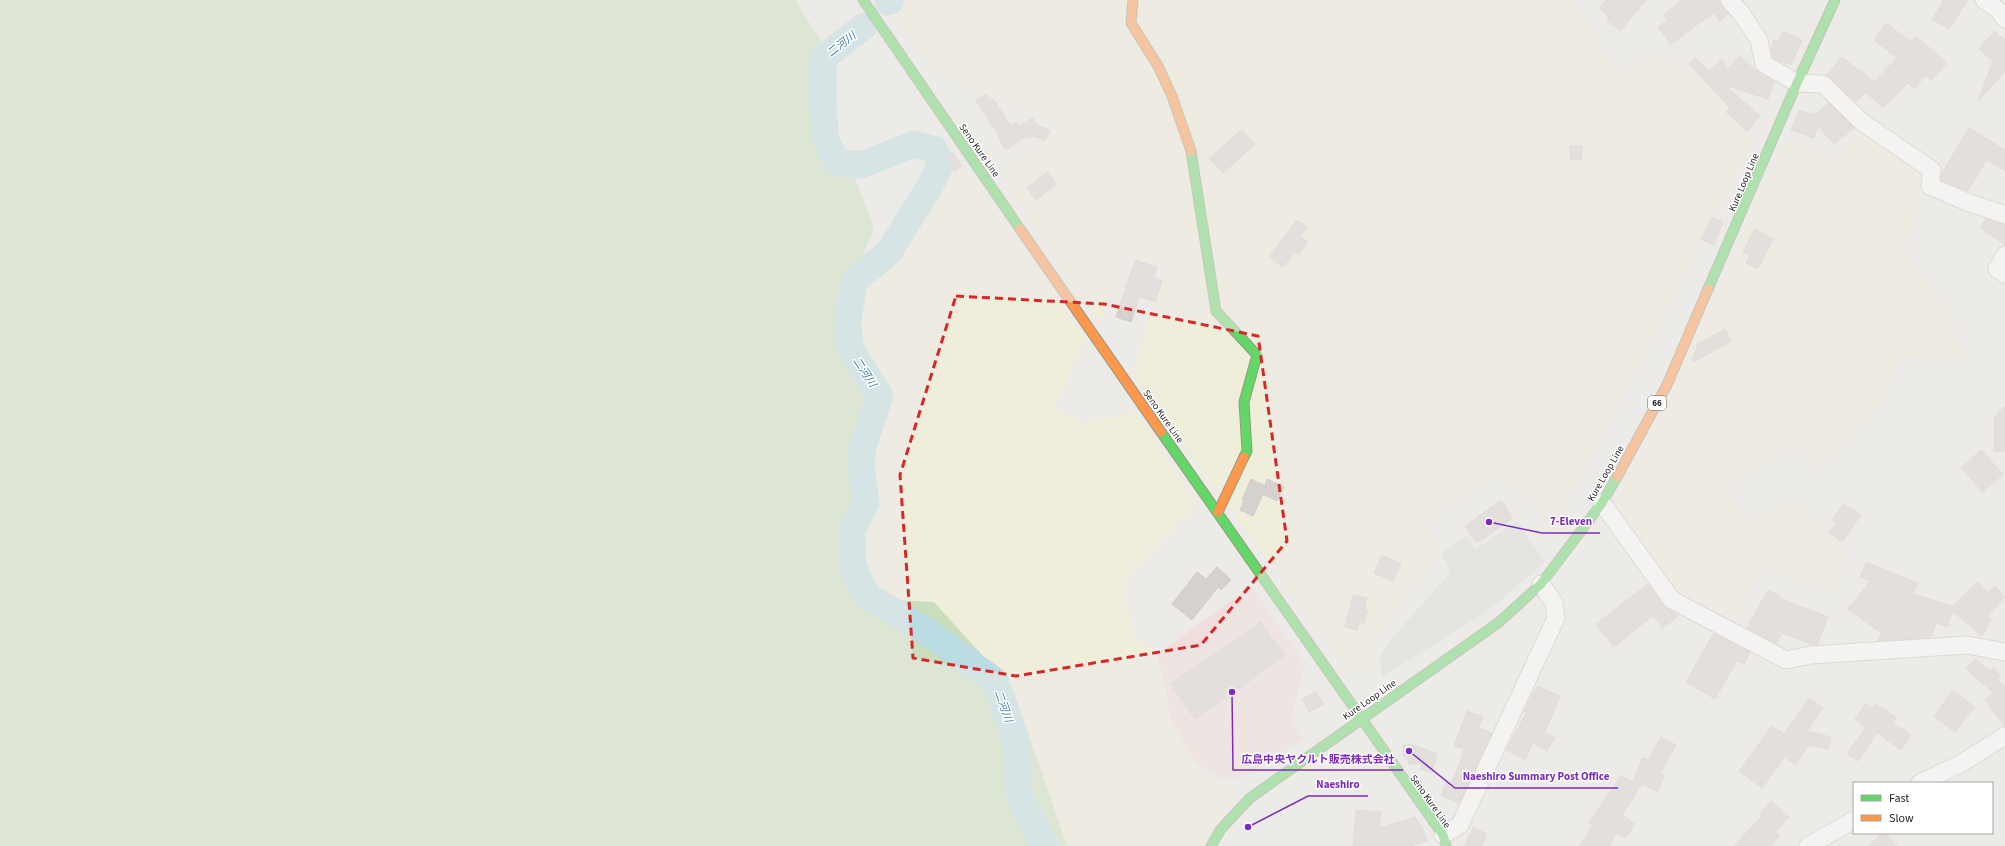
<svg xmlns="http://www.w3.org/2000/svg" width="2005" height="846" font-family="'Source Sans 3','Noto Sans JP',sans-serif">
<rect width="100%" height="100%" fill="#edebe8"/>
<path fill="#dcdbd9" d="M1517 521 1545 562 1489 610 1382 677 1379 657 1391 639 1450 573 1442 553 1466 536 1476 549Z"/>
<path fill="#f0dedd" d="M1252 586 1305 663 1291 720 1303 739 1241 779 1219 778 1194 763 1172 724 1157 654Z"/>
<path fill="#efeedb" d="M881 0H1572L1617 72 1654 54 1710 80 1754 140 1547 543 1541 508 1499 474 1425 520 1439 551 1375 641 1371 675 1346 669 1132 373 1167 264 1125 256 1099 323 1001 173 1064 125 934 72Z
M1859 134 1922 176 1906 255 1953 317 1964 361 1901 355 1881 403 1815 472 1798 442 1729 483 1740 521 1796 504 1847 553 1837 594 1760 568 1734 620 1677 590 1618 505 1788 138 1836 159Z
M969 171 1085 338 1054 409 1082 423 1135 412 1197 505 1121 583 1135 635 1157 654 1172 724 1206 779 1226 784 1234 795 1203 846H1067L1065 837 934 602 874 599 853 544 868 508 842 304 925 199Z"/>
<path fill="#caddbc" d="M0 0H795L820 40 822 91 874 228 842 304 885 394 868 508 853 544 874 599 934 602 1013 689 1067 846H0Z"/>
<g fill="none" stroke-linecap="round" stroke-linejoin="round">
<path stroke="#badce2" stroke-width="27" d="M888 2 891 0
M863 27 823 58V108L826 141 837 163 861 165 914 144 934 149 941 164 931 184 889 252 854 281 848 321 850 349 880 396 860 455 866 504 852 529V564L867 596 923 629 995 681 1015 739 1020 799 1045 846"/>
</g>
<path fill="#d4d1cf" stroke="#d1cdc9" d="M1606 0H1646L1620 31 1607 20 1609 17 1599 8Z
M1682 0H1719L1721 6 1728 14 1720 21 1713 13 1671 44 1658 27 1667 20 1663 15Z
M1944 0H1968L1949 29 1932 19Z
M1886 23 1911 42 1916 36 1947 63 1931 80 1926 75 1914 89 1908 83 1883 108 1865 92 1856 102 1826 75 1842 57 1874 82 1897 58 1874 40Z
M1783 31 1802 40 1791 65 1773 58 1771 48 1774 40 1778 41Z
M1995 31 2005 40V72L1978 101 1993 61 1979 49Z
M1740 56 1759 74 1774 81 1768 99 1725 85 1760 116 1747 131 1726 112 1730 108 1689 64 1695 58 1709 71 1721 60 1728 68Z
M986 94 990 101 993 99 1011 126 1016 122 1019 126 1033 118 1037 125 1050 130 1045 141 1034 136 1029 139 1027 136 1006 150 998 138 1000 137 976 101Z
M1829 103 1854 128 1834 144 1818 126 1814 138 1791 130 1799 110 1814 115Z
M1969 128 2005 150V171L1987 160 1968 191 1941 180 1942 173Z
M1242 130 1255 144 1223 173 1209 158Z
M1570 146H1582V159H1570Z
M953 153 962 166 955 171 946 158Z
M1047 172 1057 184 1036 200 1027 188Z
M1712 217 1723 222 1714 245 1701 239Z
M1986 219 2005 225V245L1980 227Z
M1297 220 1307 227 1300 236 1308 242 1298 255 1295 253 1282 267 1269 256Z
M1755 229 1773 239 1758 269 1746 263 1750 255 1743 252Z
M1135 260 1157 267 1154 278 1162 281 1155 302 1139 297 1131 322 1116 317Z
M1725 329 1731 341 1694 362 1692 359 1698 344Z
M2005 406V451L1994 452V418Z
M1981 450 2003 474 1983 492 1961 468Z
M1251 479 1265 486 1267 479 1284 487 1277 501 1263 494 1253 516 1240 510 1244 501 1242 500Z
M1501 500 1513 518 1477 543 1465 526Z
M1843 504 1861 515 1842 542 1829 533 1836 523 1832 520Z
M1382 555 1401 564 1393 581 1374 573Z
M1866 562 1918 583 1913 594 1953 606 1977 582 1988 593 1995 586 2005 597 1987 616 1991 620 1982 636 1952 611 1947 627 1936 623 1931 637 1878 641 1881 633 1848 609 1870 581 1860 577Z
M1217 567 1231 580 1221 590 1218 587 1192 620 1172 604 1197 572 1206 579Z
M1648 584 1664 606 1678 616 1663 628 1653 616 1614 647 1596 624Z
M1768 590 1781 597 1780 598 1828 617 1817 645H1813L1782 633 1776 644 1747 628Z
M1353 595 1367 598 1365 609 1368 610 1364 623 1359 622 1357 630 1345 627Z
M1261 622 1285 656 1195 719 1171 684Z
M1714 633 1750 652 1744 664 1737 661 1715 699 1686 682Z
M1975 659 1990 671 1993 668 2001 675 1997 680 2005 686V726L1985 700 1994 693 1966 669Z
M1537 686 1560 696 1545 732 1555 738 1547 751 1533 743 1525 760 1506 750 1527 712 1524 711Z
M1953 690 1975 707 1955 732 1934 716Z
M1316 692 1324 704 1309 712 1302 699Z
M1809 698 1823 708 1807 731 1831 737 1828 749 1809 745 1795 765 1785 757 1762 788 1739 771 1772 726 1784 734Z
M1866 703 1873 708 1876 704 1897 718 1893 723 1911 735 1901 750 1877 733 1858 761 1847 754 1866 727 1855 719Z
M1467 711 1483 717 1479 728 1492 733 1459 804 1441 795 1447 782 1451 783 1460 763 1464 749 1454 746Z
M1661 737 1676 745 1660 773 1665 775 1658 792 1642 784 1622 815 1635 824 1625 838 1617 833 1609 846H1579L1593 826 1589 823 1621 775 1632 782 1643 758 1648 760Z
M1403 744H1411L1438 754 1431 773 1420 769 1422 764H1409V760H1406V756H1403Z
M1771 801 1789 817 1775 832 1780 836 1771 846H1734L1762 816 1759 814Z
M1356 810 1381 812 1379 828 1415 817 1422 827 1427 841 1411 846H1353Z
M1473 827 1487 834 1481 846H1464Z
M1882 833H1885L1897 846H1869Z"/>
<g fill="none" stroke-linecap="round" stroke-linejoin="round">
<g stroke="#c6c5c4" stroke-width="19">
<path id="street" d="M1729 0 1741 13 1759 40 1764 64 1797 83 1823 84 1862 122 1932 170 1930 186 1967 202 2005 215
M1984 0 1997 9 2005 19
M2005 255 1997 269 2005 274
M1602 503 1672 600 1786 660 1811 655 1967 645 2005 652
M1920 783 1960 764 2005 736
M1443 835 1460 825 1556 618 1554 603 1541 584
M1808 846 1854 820"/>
</g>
<g stroke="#98987f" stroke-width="11">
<path id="fast" d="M863 0 1020 229
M1191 151 1216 311 1257 355 1244 402 1247 451 1244 457
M1708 289 1797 83 1835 0
M1161 432 1443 835 1446 846
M1211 846 1221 829 1250 798 1498 623 1541 584 1602 503 1617 477"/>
</g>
<g stroke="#98987f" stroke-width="11">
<path id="slow" d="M1133 0 1131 23 1158 66 1172 96 1191 151
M1020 229 1161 432
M1617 477 1667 385 1708 289
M1218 512 1244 457"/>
</g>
<use href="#street" stroke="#fcfcfc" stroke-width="17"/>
<use href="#fast" stroke="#63d668" stroke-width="9"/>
<use href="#slow" stroke="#ff974d" stroke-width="9"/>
</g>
<path d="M0 0H2005V846H0ZM956 296 1104 304 1258 336 1287 541 1201 645 1016 676 913 658 900 475Z" fill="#edebe8" fill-opacity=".55" fill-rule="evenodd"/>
<path fill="none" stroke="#d62828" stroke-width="3" stroke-dasharray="8 5" stroke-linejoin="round" d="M956 296 1104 304 1258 336 1287 541 1201 645 1016 676 913 658 900 475Z"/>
<g text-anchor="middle" stroke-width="3" stroke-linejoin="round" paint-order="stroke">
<rect fill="#fff" stroke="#626262" stroke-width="1" x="1648" y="396" width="18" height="14" rx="3"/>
<g font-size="9" font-weight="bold" fill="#1f1f1f">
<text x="1657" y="406">66</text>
</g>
<g font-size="10" fill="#1f1f1f" stroke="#fff">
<text transform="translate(980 150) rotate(55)" y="4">Seno Kure Line</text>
<text transform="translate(1743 182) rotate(-67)" y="4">Kure Loop Line</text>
<text transform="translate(1164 416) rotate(55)" y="4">Seno Kure Line</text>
<text transform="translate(1605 473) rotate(-60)" y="4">Kure Loop Line</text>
<text transform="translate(1369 699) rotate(-35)" y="4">Kure Loop Line</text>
<text transform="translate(1431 801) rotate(55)" y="4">Seno Kure Line</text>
</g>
<g font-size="11" font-style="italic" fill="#4278a4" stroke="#fff">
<text transform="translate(841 44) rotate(-38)" y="4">二河川</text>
<text transform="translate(865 372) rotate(57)" y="4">二河川</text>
<text transform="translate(1004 706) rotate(71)" y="4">二河川</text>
</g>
</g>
<path fill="none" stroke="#7b2cbf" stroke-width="1.5" d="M1489 522L1542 533H1600M1232 692L1233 770H1403M1409 751L1455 788H1618M1248 827L1308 796H1368"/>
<g fill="#7b2cbf" stroke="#fff" stroke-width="1.5">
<circle cx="1489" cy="522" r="4"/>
<circle cx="1232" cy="692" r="4"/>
<circle cx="1409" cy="751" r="4"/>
<circle cx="1248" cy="827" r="4"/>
</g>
<g font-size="11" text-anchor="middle" font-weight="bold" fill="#7b2cbf" stroke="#fff" stroke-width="3" stroke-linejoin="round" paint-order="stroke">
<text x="1571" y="525">7-Eleven</text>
<text x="1318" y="763">広島中央ヤクルト販売株式会社</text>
<text x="1536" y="780">Naeshiro Summary Post Office</text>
<text x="1338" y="788">Naeshiro</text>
</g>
<rect x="1853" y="782" width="140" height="52" fill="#ffffff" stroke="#a5a5a5"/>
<rect x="1861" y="795" width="20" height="6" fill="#63d668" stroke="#a5a5a5"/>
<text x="1889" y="802" font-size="12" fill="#1f1f1f">Fast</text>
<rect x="1861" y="815" width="20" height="6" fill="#ff974d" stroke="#a5a5a5"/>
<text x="1889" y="822" font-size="12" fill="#1f1f1f">Slow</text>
</svg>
